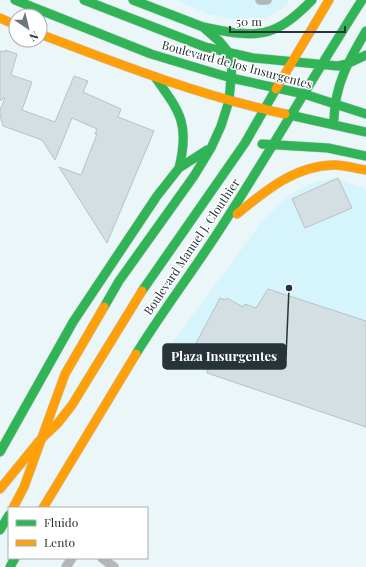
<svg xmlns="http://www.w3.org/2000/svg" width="366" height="567" font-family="'Playfair Display',serif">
<rect width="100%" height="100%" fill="#ebf6f9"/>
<path fill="#d6f4fb" d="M176 0H290L286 6 265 18 235 20 209 14Z
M335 178 366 189V427L207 373 165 352 261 223 279 204 296 191 316 182Z"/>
<path fill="#d3dfe2" stroke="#b7c2c5" d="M5 50 17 54 11 75 32 82 22 110 55 122 74 76 88 81 83 92 121 109 118 117 154 131 107 243 59 167 81 175 97 134H95L97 129 72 118 55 160 42 140 3 126 0 115V110L5 98H3L2 100H0V51L5 52Z
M338 178 352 208 305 228 292 199Z
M268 289 366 321V427L207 373 208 370 191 364 198 349 194 347 220 298 225 300 227 298 243 307 245 304 256 308Z"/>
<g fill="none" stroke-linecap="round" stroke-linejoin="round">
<g stroke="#c8d2d5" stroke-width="10">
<path id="lane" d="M260 0H267
M102 558 114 567
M66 567 72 558"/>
</g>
<g stroke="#c8d2d5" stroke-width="10">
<path id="fast" d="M15 0 151 54 231 78 304 94 366 114
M84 0 205 47 253 58 338 66 347 64 366 55
M203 27C256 38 273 40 312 0
M155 77C180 112 190 124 179 168
M285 114 366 132
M334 119C335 84 349 60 366 31
M262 144 328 148 366 156
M142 291 245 143 276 89
M104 307 119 281 194 176 211 148 221 126 229 101 232 66 229 53 219 41 203 27 133 0
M136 354C163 310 194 270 222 226 270 152 314 75 362 0
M0 452 73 322 157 196 179 168 207 150
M0 530 9 515
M10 567 15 558"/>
</g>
<g stroke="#c8d2d5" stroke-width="10">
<path id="slow" d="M0 18 16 25
M40 34C121 65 201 96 285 114
M276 89 329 0
M237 214C266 190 296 165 335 165 346 165 356 169 366 170
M0 489 40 440 58 423 72 405 142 291
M13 508 24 487 65 374 104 307
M43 508 136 354"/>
</g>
<use href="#lane" stroke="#b2b8b9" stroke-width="9"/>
<use href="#fast" stroke="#30b455" stroke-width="9"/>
<use href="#slow" stroke="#ff9f0a" stroke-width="9"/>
</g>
<g text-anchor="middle" stroke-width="3" stroke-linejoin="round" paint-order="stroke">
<g font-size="12" fill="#263437" stroke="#fff">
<text transform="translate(237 65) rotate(15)" y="4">Boulevard de los Insurgentes</text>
<text transform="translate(192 247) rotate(-56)" y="4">Boulevard Manuel J. Clouthier</text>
</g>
</g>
<path fill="none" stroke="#263437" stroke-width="1.5" d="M289 288L286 357"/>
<circle fill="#263437" stroke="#fff" stroke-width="1.5" cx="289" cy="288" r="4"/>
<rect fill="#263437" stroke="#263437" stroke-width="1.5" x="163" y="344" width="123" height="25" rx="4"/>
<g font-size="13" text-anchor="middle" font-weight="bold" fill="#fff">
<text x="224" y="361">Plaza Insurgentes</text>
</g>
<rect x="8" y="507" width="140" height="52" fill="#ffffff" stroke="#a8aeaf"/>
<rect x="16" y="520" width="20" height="6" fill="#30b455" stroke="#a8aeaf"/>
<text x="44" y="527" font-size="12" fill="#263437">Fluido</text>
<rect x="16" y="540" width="20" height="6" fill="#ff9f0a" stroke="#a8aeaf"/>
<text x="44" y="547" font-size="12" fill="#263437">Lento</text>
<g transform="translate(28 28) rotate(145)"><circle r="19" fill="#ffffff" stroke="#a8aeaf"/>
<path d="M0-3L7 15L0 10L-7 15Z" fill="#6b787b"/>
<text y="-6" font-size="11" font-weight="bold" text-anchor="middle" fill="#263437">N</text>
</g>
<path d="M230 26v6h115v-6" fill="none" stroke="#263437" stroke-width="2"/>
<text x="236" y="26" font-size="12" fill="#263437" stroke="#ffffff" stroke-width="3" paint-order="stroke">50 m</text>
</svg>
